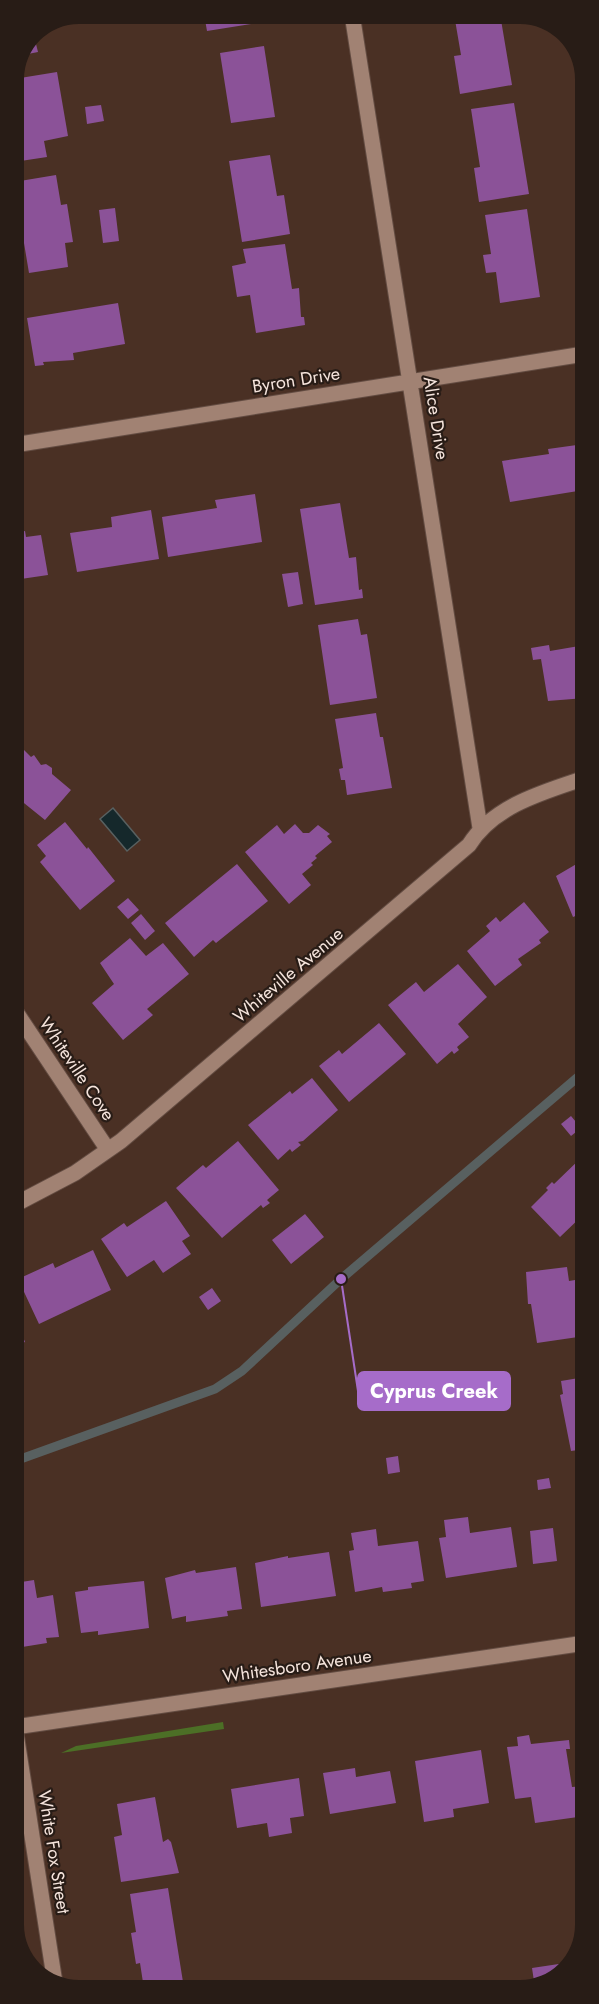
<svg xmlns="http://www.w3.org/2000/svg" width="599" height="2004" font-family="Jost,sans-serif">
<rect width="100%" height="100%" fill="#4a3024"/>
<path fill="#4c6f26" d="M223 1722 224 1729 61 1753 76 1746Z"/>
<path fill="#15282b" stroke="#586060" stroke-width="1.5" d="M113 808 140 840 127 851 100 819Z"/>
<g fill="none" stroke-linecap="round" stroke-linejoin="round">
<path stroke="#586060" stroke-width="9" d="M15 1461 215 1389 242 1371 341 1279 585 1071"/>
</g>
<path fill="#8b5298" d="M204 14H250L251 24 207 31Z
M454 14H500L512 85 460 94 454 56 461 55Z
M33 32 38 52 23 55Z
M264 46 275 117 231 123 220 53Z
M57 72 68 136 44 141 47 157 14 162V79Z
M514 103 529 194 479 202 474 168 480 167 471 109Z
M101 105 104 121 87 124 85 107Z
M270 155 277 196 284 195 290 234 242 242 229 161Z
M56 175 61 205 67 204 73 242 65 243 68 267 29 273 20 219 14 220V182Z
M115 208 119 241 103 243 99 210Z
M527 209 540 297 500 303 496 272 486 273 483 255 491 254 485 215Z
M285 244 292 289 299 288 301 317H304L305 325 256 333 250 295 237 297 232 266 246 263 243 249Z
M118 303 125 344 73 353 74 360 43 362 44 365 35 366 27 318Z
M584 444V490L510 502 502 461 549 454 548 449Z
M255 494 262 542 168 557 162 517 217 508 215 500Z
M340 503 349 558 356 557 359 590 362 589 363 598 315 605 300 509Z
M151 510 159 559 77 572 70 533 112 527 111 517Z
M25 531 26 537 41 535 48 575 14 580V533Z
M298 572 303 604 288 607 282 574Z
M14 584 18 599H14Z
M358 619 361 635 367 634 377 698 330 705 318 625Z
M549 645 550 651 585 645V698L548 701 541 659 533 660 531 648Z
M376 713 380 737H383L392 788 347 795 345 780H341L339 769 343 768 335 719Z
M14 740 31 757 34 755 41 765 46 764 52 768V774L71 790 45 820 14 795Z
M65 822 87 849 88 847 115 881 80 910 40 862 46 856 37 845Z
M295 824 303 833H309L318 825 330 834 327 836 332 842 315 856 317 858 311 863 313 865 302 874 311 885 289 904 245 852 277 825 284 834Z
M585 859V912L573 917 556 876Z
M237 864 268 901 216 943 213 940 194 957 165 923Z
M128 898 139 910 128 919 117 907Z
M524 902 549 932 539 940 541 943 518 959 522 965 495 986 467 951 490 931 486 926 496 917 500 922Z
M141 914 155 931 145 940 131 923Z
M130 938 146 956 163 943 189 974 147 1009 153 1015 123 1040 92 1003 114 984 100 963Z
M458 964 487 997 458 1024 469 1037 457 1047 459 1050 454 1054 452 1051 437 1064 388 1005 416 982 424 992Z
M379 1023 406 1054 349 1102 319 1066 339 1050 342 1054Z
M312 1078 338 1110 303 1141 298 1142 301 1145 292 1152 290 1149 278 1160 248 1125 290 1091 292 1094Z
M571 1116 581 1128 571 1136 561 1124Z
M238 1141 279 1190 267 1200 270 1203 263 1208 261 1205 222 1238 176 1188 203 1165 206 1168Z
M583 1156 585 1213 560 1237 531 1207 548 1190 546 1188 552 1182 554 1184Z
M166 1201 190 1236 182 1241 191 1254 163 1273 154 1260 127 1277 101 1239 124 1223 127 1227Z
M305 1214 324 1237 291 1264 272 1240Z
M93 1250 111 1290 39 1324 18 1279 53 1263 55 1268Z
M567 1267 569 1281 575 1280 581 1321 576 1322 578 1337 537 1343 531 1304H528L526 1272Z
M212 1288 221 1301 208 1310 199 1297Z
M14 1314 25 1342 14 1346Z
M585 1377V1449L571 1451 560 1395 563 1394 561 1381Z
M398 1456 400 1472 388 1474 386 1458Z
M549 1478 551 1488 538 1490 537 1480Z
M468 1517 470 1533 511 1527 517 1567 446 1578 439 1538 446 1537 444 1520Z
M553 1528 557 1561 533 1564 530 1531Z
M376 1529 378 1546 418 1541 424 1581 411 1583 412 1588 383 1592 382 1587 355 1592 349 1551 354 1550 351 1533Z
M329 1552 336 1596 261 1607 255 1563 288 1556V1558Z
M236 1567 242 1609 227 1611 228 1616 186 1622V1616L172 1619 165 1578 195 1570 196 1573Z
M34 1580 37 1598 53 1595 59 1637 46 1638 47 1643 16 1648 15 1583Z
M144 1581 149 1628 98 1635V1631L81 1633 75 1592 88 1590V1587Z
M529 1735 531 1744 569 1740 570 1749H566L572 1787 585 1786V1816L535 1823 531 1797 515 1799 507 1747 518 1746 517 1737Z
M481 1750 489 1803 453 1809 454 1817 424 1822 415 1761Z
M355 1768 356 1777 390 1771 396 1803 330 1814 323 1773Z
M299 1778 304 1816 290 1818 292 1833 269 1837 267 1823 237 1828 231 1789Z
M155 1797 163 1842 168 1839 171 1842 179 1873 121 1882 114 1837 122 1835 117 1804Z
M168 1888 183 1982 144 1989 140 1963 136 1964 131 1933 136 1932 130 1894Z
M572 1962 569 1968 535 1988 532 1968Z
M421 1983 422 1989H391V1988Z"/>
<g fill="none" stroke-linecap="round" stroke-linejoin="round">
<g stroke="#634c42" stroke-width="17">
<path id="minor" d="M352 14 480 828
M14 445 584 354
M14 1009 108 1150
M14 1205 75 1173 121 1141 469 845C493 806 543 792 585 778
M15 1727 585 1643
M15 1727 55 1983"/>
</g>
<use href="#minor" stroke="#a18273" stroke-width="15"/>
</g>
<g text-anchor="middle" stroke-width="4.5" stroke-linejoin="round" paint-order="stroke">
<g font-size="18" fill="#f5e4dc" stroke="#281c16">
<text transform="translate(296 380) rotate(-9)" y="6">Byron Drive</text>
<text transform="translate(436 418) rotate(81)" y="6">Alice Drive</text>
<text transform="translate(288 975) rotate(-40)" y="6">Whiteville Avenue</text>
<text transform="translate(77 1069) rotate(56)" y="6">Whiteville Cove</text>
<text transform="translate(297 1666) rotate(-8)" y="6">Whitesboro Avenue</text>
<text transform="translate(54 1852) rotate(81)" y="6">White Fox Street</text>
</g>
</g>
<path d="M0 0H599V2004H0ZM79 24H520A55 55 0 0 1 575 79V1925A55 55 0 0 1 520 1980H79A55 55 0 0 1 24 1925V79A55 55 0 0 1 79 24Z" fill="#281c16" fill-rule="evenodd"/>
<path fill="none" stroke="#a66cc9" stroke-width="2" d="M341 1279L358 1391"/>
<circle fill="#a66cc9" stroke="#281c16" stroke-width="2" cx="341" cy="1279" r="6"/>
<rect fill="#a66cc9" stroke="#a66cc9" stroke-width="2" x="358" y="1372" width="152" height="38" rx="6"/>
<g font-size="20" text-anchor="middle" font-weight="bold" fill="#fff">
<text x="434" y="1398">Cyprus Creek</text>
</g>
</svg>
